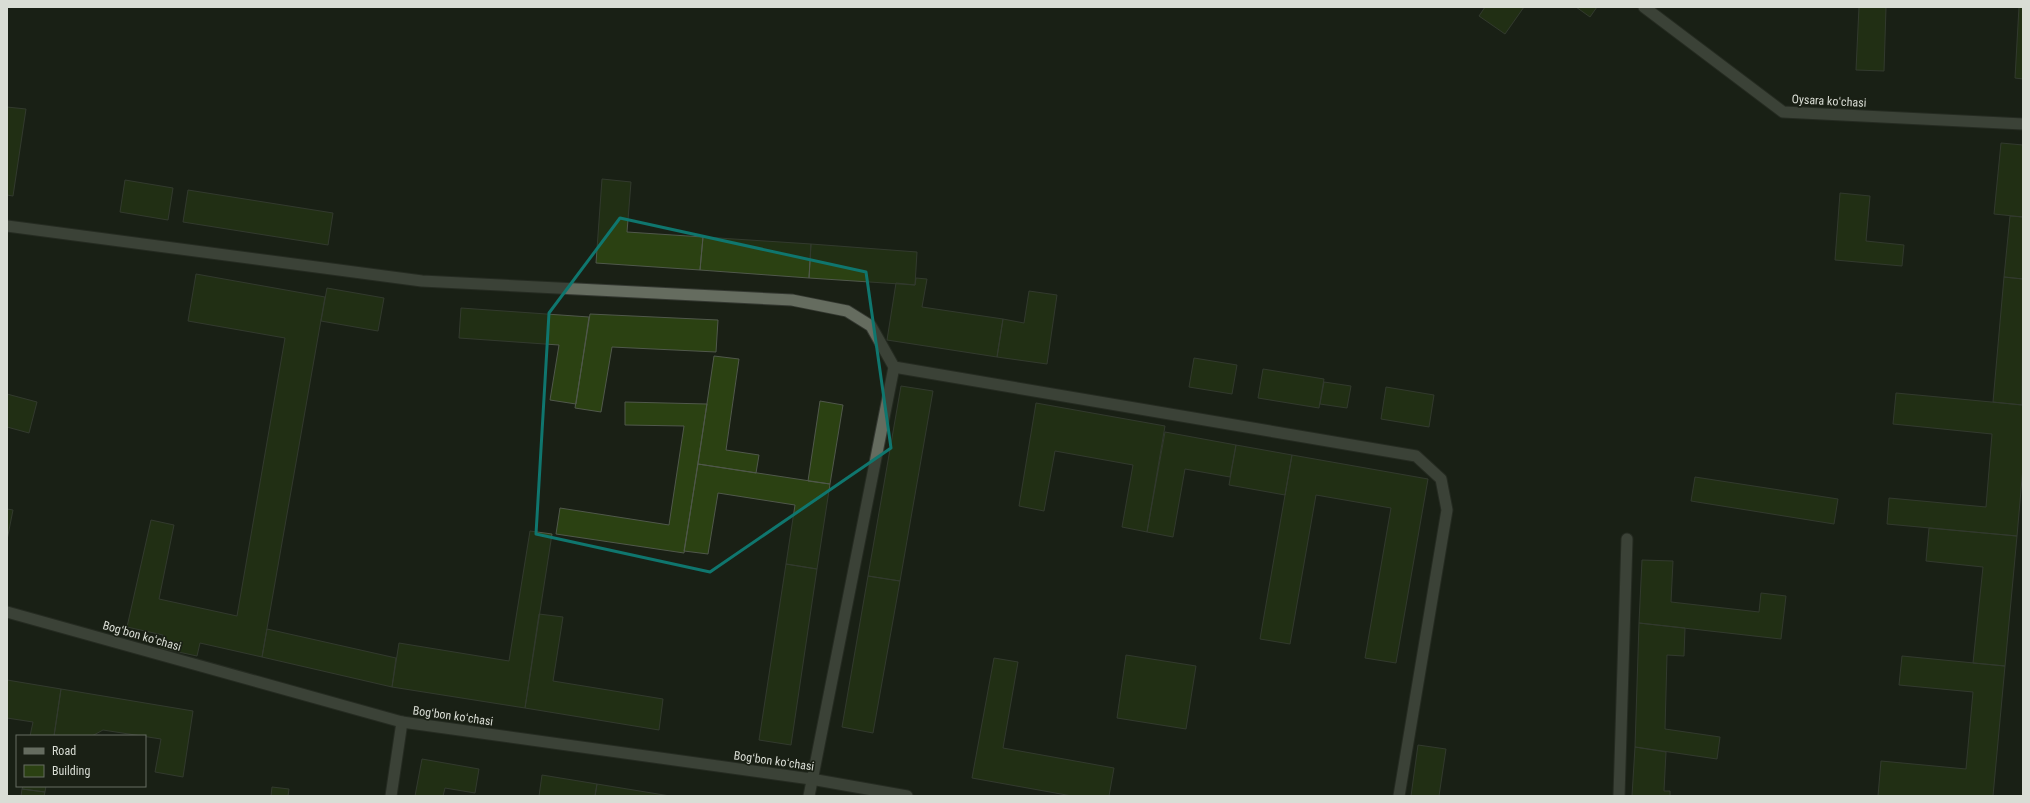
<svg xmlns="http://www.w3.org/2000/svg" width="2030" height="803" font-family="'Roboto Condensed',sans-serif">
<rect width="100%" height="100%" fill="#1a2015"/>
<path fill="#2b4112" stroke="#50584b" d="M1485 7H1524L1505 34 1479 16Z
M1576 7H1597L1590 17Z
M1859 7H1886L1884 71 1856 70Z
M2019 7H2023V79L2015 78Z
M7 107 26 109 13 196 7 195Z
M2001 143 2023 145V217L1994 214Z
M602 179 631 182 627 232 703 237 700 270 596 263Z
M125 180 173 188 168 220 120 212Z
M188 190 333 213 328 245 183 222Z
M1840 193 1870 196 1866 241 1904 245 1902 266 1835 260Z
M2010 216 2023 217V279L2004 277Z
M703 237 811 244 809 278 700 270Z
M811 244 917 252 915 285 809 278Z
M196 274 325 297 262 657 200 643 197 656 160 648 163 635 127 627 151 520 174 525 159 599 237 616 285 338 188 321Z
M2004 277 2023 279 2022 405 1993 402Z
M916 278 927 279 922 307 1003 319 997 357 887 340 896 283 915 285Z
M327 288 384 298 378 331 321 321Z
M1029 291 1057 295 1047 364 997 357 1003 319 1024 323Z
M461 308 589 317 576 404 550 400 559 345 459 338Z
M590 314 718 320 716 352 612 347 601 412 575 408Z
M714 356 739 359 726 450 759 455 756 473 698 464Z
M1194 358 1237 365 1232 394 1189 387Z
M1263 369 1324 379 1319 408 1258 398Z
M1324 382 1351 386 1347 408 1320 404Z
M901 386 933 391 900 581 868 576Z
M1386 387 1434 395 1429 427 1381 419Z
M1896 393 2023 405V467L2017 536 1887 524 1889 498 1986 507 1992 434 1893 424Z
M7 394 37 402 29 433 7 427Z
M820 401 843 405 830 484 808 481Z
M625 402 707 404 684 553 556 534 560 508 669 525 684 426 625 425Z
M1036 403 1165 426 1147 532 1122 527 1133 465 1055 451 1044 511 1019 506Z
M1165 432 1236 445 1230 477 1185 469 1173 537 1147 532Z
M1236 445 1292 455 1285 495 1229 485Z
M1292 455 1428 479 1396 663 1365 658 1391 508 1316 495 1290 644 1260 639Z
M698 464 830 484 817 569 786 564 795 505 718 493 708 554 684 551Z
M1695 477 1838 499 1834 524 1691 501Z
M7 509 13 510 7 540Z
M1929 528 2017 536 2005 666 1973 663 1983 567 1926 561Z
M530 531 552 534 525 708 392 687 399 643 509 661Z
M1642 560 1673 561 1671 602 1759 612 1761 593 1786 596 1781 639 1639 623Z
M786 564 817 569 791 745 759 740Z
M868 576 900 581 873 733 842 727Z
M539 614 563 617 553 681 663 699 659 730 525 708Z
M1639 623 1685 628 1684 656 1667 655 1665 729 1720 737 1717 759 1635 747Z
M267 629 396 658 392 687 262 657Z
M1126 655 1196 666 1186 729 1117 718Z
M1902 656 2005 666 1993 796H1878L1881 761 1966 769 1973 692 1899 685Z
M994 658 1018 662 1003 748 1114 768 1109 796H1072L972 778Z
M7 680 61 689 54 736H30L33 722 7 718Z
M61 689 193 711 183 777 155 772 161 739 103 730 92 736H54Z
M1418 745 1446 749 1439 796H1411Z
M1635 747 1666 752 1664 791H1670V796H1632Z
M422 759 479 769 475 793 445 788 443 796H415Z
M542 775 597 784 595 796H539Z
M597 784 670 796H595Z
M23 786H46L45 792 22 789Z
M272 787 289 789 288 796H271Z
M22 789 45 792 44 796H21Z"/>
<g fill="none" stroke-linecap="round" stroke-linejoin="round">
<g stroke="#343831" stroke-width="13">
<path id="minor" d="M1644 7 1783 112 2023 124
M7 226 422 281 792 300 847 311 871 326 894 367
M391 796 402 722
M809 796 894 367 1416 456 1441 479 1447 510 1399 796
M1619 796 1627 539"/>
</g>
<g stroke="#343831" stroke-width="13">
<path id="tertiary" d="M7 612 402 722 811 779 907 796"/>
</g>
<use href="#minor" stroke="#656c5f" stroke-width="11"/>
<use href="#tertiary" stroke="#656c5f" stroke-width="11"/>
</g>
<path d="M0 0H2030V803H0ZM620 218 866 272 891 448 710 572 536 534 549 313Z" fill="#1a2015" fill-opacity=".55" fill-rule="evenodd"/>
<path fill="none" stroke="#0f766e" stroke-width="3" stroke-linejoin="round" d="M620 218 866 272 891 448 710 572 536 534 549 313Z"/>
<g text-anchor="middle" stroke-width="3.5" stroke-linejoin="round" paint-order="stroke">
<g font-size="12" fill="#d9ddd5" stroke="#1a2015">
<text transform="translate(1829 101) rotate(3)" y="4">Oysara koʻchasi</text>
<text transform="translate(142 636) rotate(16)" y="4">Bogʻbon koʻchasi</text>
<text transform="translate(453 716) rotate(8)" y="4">Bogʻbon koʻchasi</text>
<text transform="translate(774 761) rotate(8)" y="4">Bogʻbon koʻchasi</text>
</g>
</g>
<rect width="2030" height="803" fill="none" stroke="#d9ddd5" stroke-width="16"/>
<rect x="16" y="735" width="130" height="52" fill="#1a2015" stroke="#666c62"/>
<rect x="24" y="748" width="20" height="6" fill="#656c5f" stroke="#666c62"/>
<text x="52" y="755" font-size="12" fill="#d9ddd5">Road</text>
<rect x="24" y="765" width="20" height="12" fill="#2b4112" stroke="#666c62"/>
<text x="52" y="775" font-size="12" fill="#d9ddd5">Building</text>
</svg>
